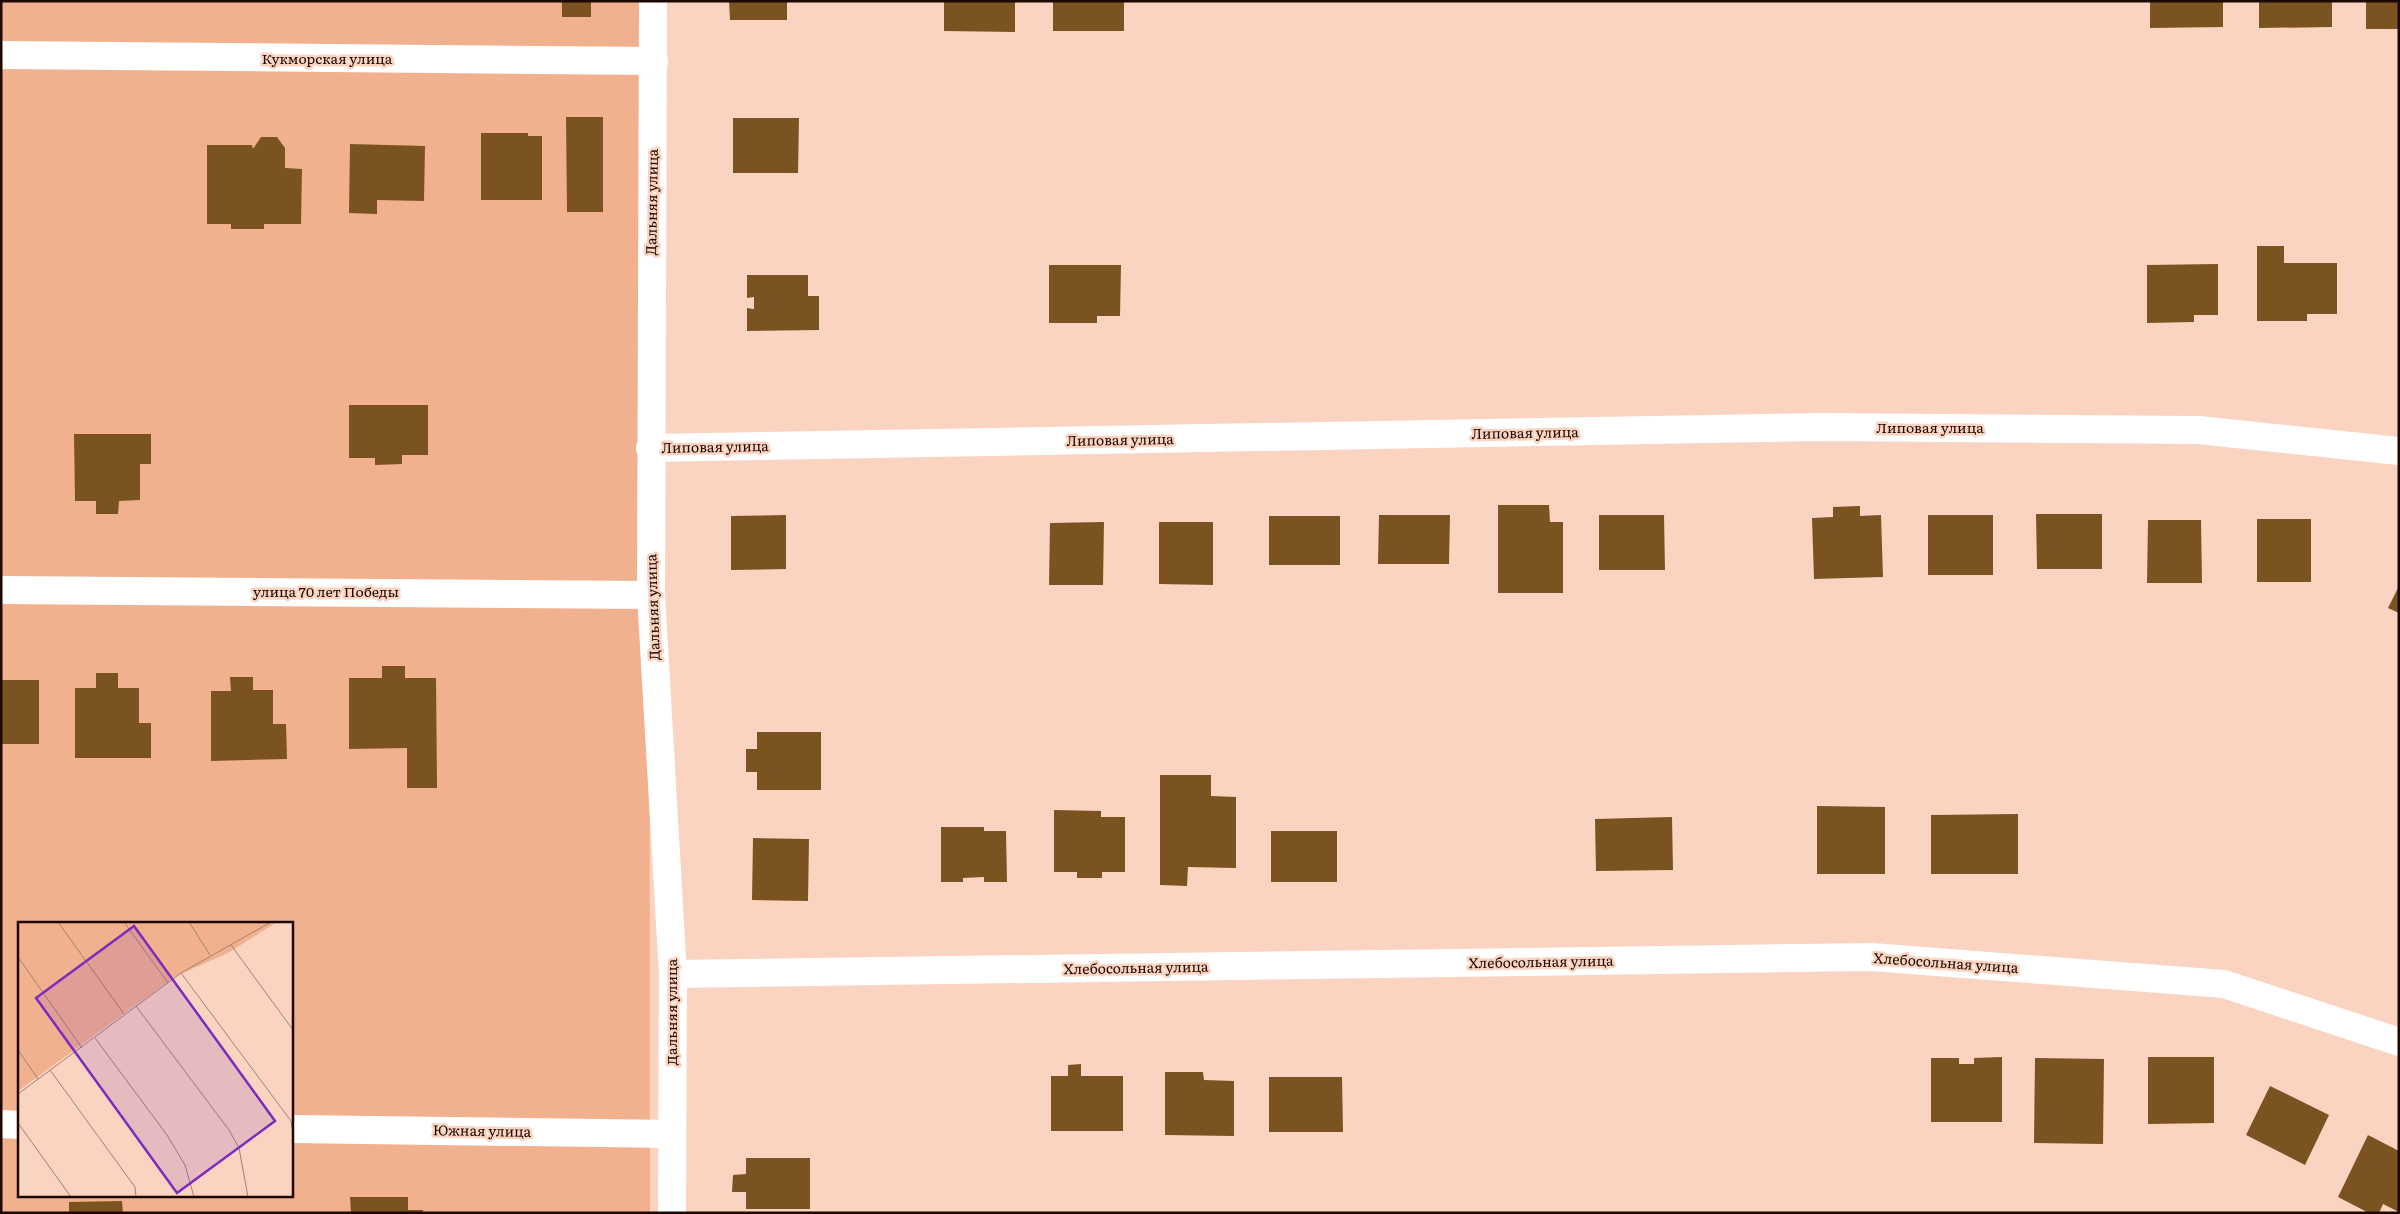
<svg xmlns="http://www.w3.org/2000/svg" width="2400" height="1214" font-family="Literata,serif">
<rect width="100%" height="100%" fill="#fad4c0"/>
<path fill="#f1b18f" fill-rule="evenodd" d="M1 1H649L650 1213H1ZM19 923H291V1195H19Z"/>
<path fill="#7a5321" d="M562 1H591V17H562Z
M729 1H787V20H730Z
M944 1H1015V32L944 31Z
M1053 1H1124V31H1053Z
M2150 1H2223V27L2150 28Z
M2259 1H2332V27L2259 28Z
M2366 1H2399V29H2366Z
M566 117H603V212H567Z
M733 118H799L798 173H733Z
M481 133H528V136H542V200H481Z
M261 137H277L285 148V168L302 169 301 224H264V229H231V224H207V145H252L253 149Z
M350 144 425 146 424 201 377 200V214L349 213Z
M2257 246H2284V263H2337V314H2307V321H2257Z
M2218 264V315H2194V322L2147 323V265Z
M1049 265H1121L1120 316H1097V323H1049Z
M747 275H808V296H819V330L747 331V308L754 309V297L747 298Z
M349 405H428V455H402V464L375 465V458H349Z
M74 434H151V464H140V500L119 501 118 514H96V501H75Z
M1498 505H1549L1550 522H1563V593H1498Z
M1860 506V516L1881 515 1883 577 1814 579 1812 518 1833 517V507Z
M2036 514H2102V569H2037Z
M786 515V569L731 570V516Z
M1379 515H1450L1449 564H1378Z
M1599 515H1664L1665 570H1599Z
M1928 515H1993V575H1928Z
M1269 516H1340V565H1269Z
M2257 519H2311V582H2257Z
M2148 520H2201L2202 583H2147Z
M1104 522 1103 585H1049L1050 523Z
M1159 522H1213V585L1159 584Z
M2399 586V613L2388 608Z
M382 666H405V678H436L437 788H407V748L349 749V678H382Z
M96 673H118V688H139V723H151V758H75V688H96Z
M230 677H253V690H273V724H286L287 759 211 761V691H231Z
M1 680H39V744H1Z
M757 732H821V790H757V772H746V749H757Z
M1160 775H1211V796L1236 797V868L1188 867 1187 886 1160 885Z
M1817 806 1885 807V874H1817Z
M1054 810 1101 811V817H1125V872H1102V878H1077V872H1054Z
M2018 814V874H1931V815Z
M1672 817 1673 870 1596 871 1595 819Z
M941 827H984V831H1006L1007 882H984V877L963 878V882H941Z
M1271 831H1337V882H1271Z
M753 838 809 839 808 901 752 900Z
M2002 1057V1122H1931V1058H1959V1064H1974V1058Z
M2148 1057H2214V1123L2148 1124Z
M2035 1058 2104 1059 2103 1144 2034 1143Z
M1081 1064V1076H1123V1131H1051V1076H1068V1065Z
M1165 1072H1203L1204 1080 1234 1081V1136L1165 1135Z
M1269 1077H1342L1343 1132H1269Z
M2270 1086 2329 1115 2305 1165 2246 1135Z
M2368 1135 2399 1151V1212L2383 1204 2379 1213H2369L2338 1197Z
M746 1158H810V1209H746V1192H732L733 1175 746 1174Z
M350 1197H408V1210H423V1213H351Z
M122 1201 123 1213H69V1202Z"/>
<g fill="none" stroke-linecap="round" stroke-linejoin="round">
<path stroke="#fff" stroke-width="28" d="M653 1 651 595 673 974 672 1213
M1 55 654 61
M650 448 1822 427 2198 430 2399 451
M1 590 651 595
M673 974 1872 957 2224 984 2399 1042
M1 1124 19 1125
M291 1129 672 1134"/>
</g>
<g text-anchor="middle" stroke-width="5" stroke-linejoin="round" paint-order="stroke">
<g font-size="14" fill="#1c0800" stroke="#fad4c0">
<text x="327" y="64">Кукморская улица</text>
<text transform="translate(652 202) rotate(-89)" y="5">Дальняя улица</text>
<text x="1930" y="433">Липовая улица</text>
<text transform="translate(1525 433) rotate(-1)" y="5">Липовая улица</text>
<text transform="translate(1120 440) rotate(-1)" y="5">Липовая улица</text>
<text transform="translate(715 447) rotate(-1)" y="5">Липовая улица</text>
<text x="326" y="597">улица 70 лет Победы</text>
<text transform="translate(653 607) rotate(-92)" y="5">Дальняя улица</text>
<text transform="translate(1541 962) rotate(-1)" y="5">Хлебосольная улица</text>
<text transform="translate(1946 963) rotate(4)" y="5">Хлебосольная улица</text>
<text transform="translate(1136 968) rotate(-1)" y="5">Хлебосольная улица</text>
<text transform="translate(672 1012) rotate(-90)" y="5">Дальняя улица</text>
<text transform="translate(482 1131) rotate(1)" y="5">Южная улица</text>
</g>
</g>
<g transform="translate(18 922)">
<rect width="275" height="275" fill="#fad4c0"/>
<path d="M0 0H259L210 31 158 54 0 169Z" fill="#f1b18f"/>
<path fill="none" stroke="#a18273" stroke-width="1" d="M40 0 106 92M106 0 150 61M171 0 192 33M213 23 275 108M0 35 64 126M163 51 273 199 275 211M118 84 211 208 221 226 230 275M77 116 149 213 167 243 176 275M0 128 20 157M32 148 117 265 118 275M0 172 163 51 253 0M0 201 53 275"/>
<path fill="#7b2cbf" fill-opacity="0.15" stroke="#7b2cbf" stroke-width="2.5" d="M116 4 257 199 159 271 18 76Z"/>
<rect width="275" height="275" fill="none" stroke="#1c0800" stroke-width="2.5"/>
</g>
<rect width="2400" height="1214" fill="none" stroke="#1c0800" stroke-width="5"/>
</svg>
